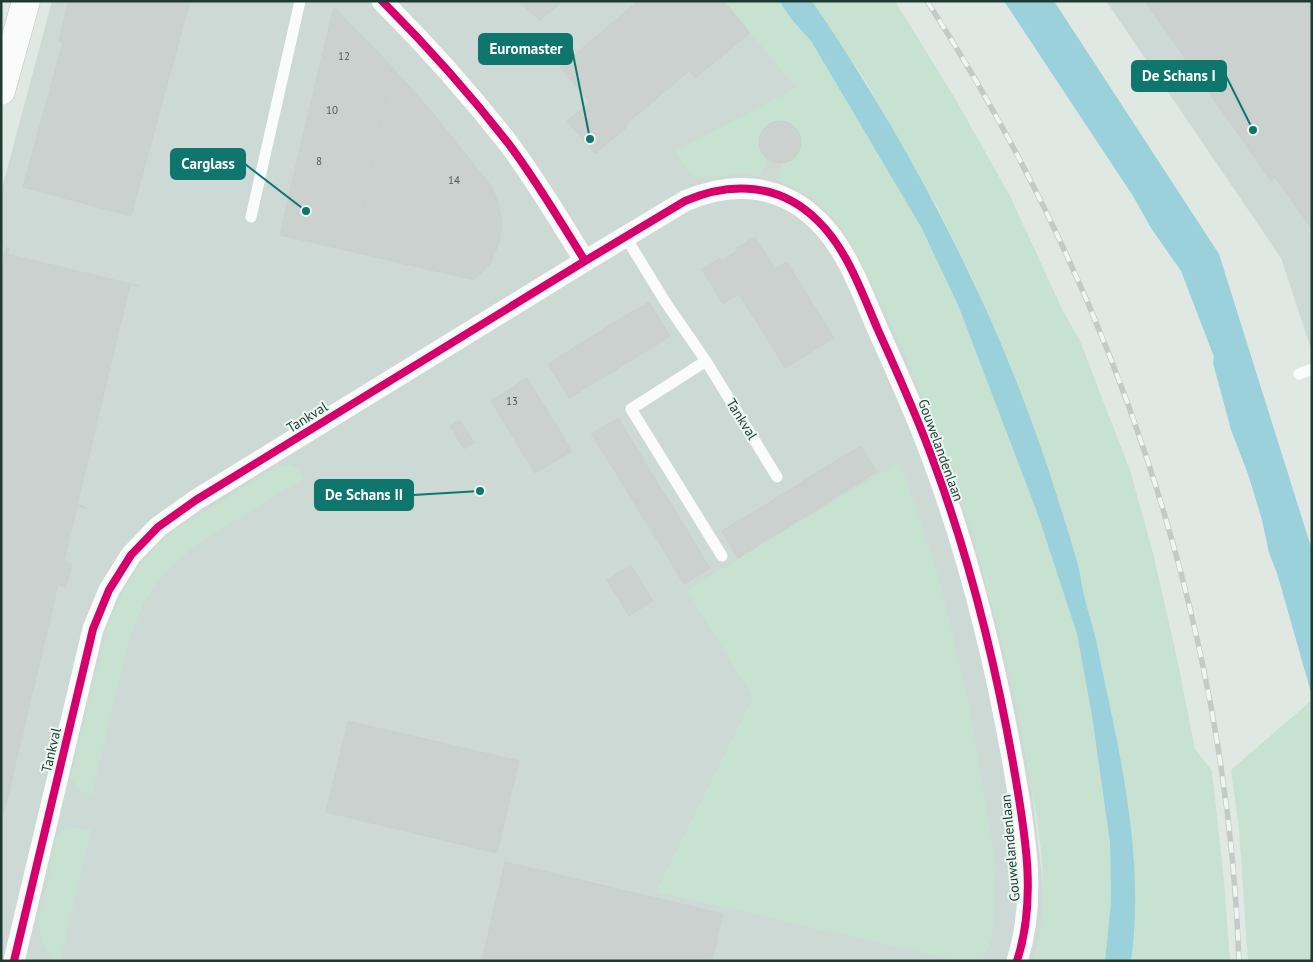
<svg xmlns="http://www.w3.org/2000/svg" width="1313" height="962" font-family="'PT Sans',sans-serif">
<rect width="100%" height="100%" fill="#e0e8e4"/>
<path fill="#cdd9d4" d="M52 1H724L797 88 927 404 970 524 1003 643 1020 719 1032 792 1042 876 1044 912 1039 942 1034 961H1V192Z
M1106 1H1312V352L1281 258Z"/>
<path fill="#c7e2d0" d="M724 1H779L792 20 811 41 921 227 958 305 1038 515 1077 634 1092 716 1110 843 1111 902 1105 961H1034C1052 900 1040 835 1029 774 998 584 939 413 851 242 833 214 810 190 778 181L783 163C815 157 800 111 772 123 766 126 761 131 759 138 758 146 760 154 767 159L760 176 740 174 696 178 688 171 676 151 796 88Z
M812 1H895L956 100 1010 196 1063 311 1080 341 1130 470 1153 553 1178 663 1195 749 1212 771 1224 880 1230 961H1131L1134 900 1103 676 1096 637 1084 597 1078 568 1058 498 977 288 939 210 862 75 843 49Z
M900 462 940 582 969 705 996 867 992 939 982 961H959L656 892 753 698 687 590Z
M289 464 298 468 304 479C281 492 258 506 236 520 208 537 179 555 158 581 142 600 134 626 126 650L92 794C81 792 75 788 71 777L109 622 123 591 138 568 153 549 176 529 276 467Z
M1312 700V961H1248L1239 829 1231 770Z
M69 827 91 830 60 961C45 960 39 933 39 920 39 911 43 902 45 893 49 874 53 855 57 837L63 830Z"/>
<path fill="#9bd1da" d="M779 1H812C918 157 1002 320 1058 499 1065 522 1073 546 1079 569 1081 579 1082 589 1085 599 1088 612 1093 625 1096 639 1099 652 1101 666 1104 679 1124 771 1144 867 1131 961H1105L1111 902 1110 843 1092 716 1077 634 1038 515 958 305 921 227 811 41 792 20Z
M1004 1H1054L1219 254 1312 550V696L1277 573 1269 553 1262 520 1248 474 1231 430 1213 363 1214 357 1181 271 1151 228 1133 196Z"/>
<path fill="#cad1ce" stroke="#c9d0cd" d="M69 1H190L131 216 23 187 63 42 59 41Z
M518 1H563L540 20Z
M638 1H724L750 33 695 78 689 71 625 125 627 127 595 154 567 121 590 102 560 67Z
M1145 1H1312V229L1275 177 1271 181Z
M334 7 392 67 386 96 316 81Z
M392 67 431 111 491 186 498 202 502 225 499 243 490 264 474 280 354 252Z
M316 81 386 96 375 147 304 132Z
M759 142a21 21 0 1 1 42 0a21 21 0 1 1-42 0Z
M304 132 375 147 365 198 292 183Z
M292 183 365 198 354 252 280 235Z
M755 237 775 269 787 262 834 338 785 368 739 294 723 304 702 269 720 258 722 261 738 250 736 248Z
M7 247 9 248 7 254 139 286 130 285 77 504 87 508 77 506 64 562 72 564 66 587 58 585 3 816H1V267Z
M649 302 670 336 650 349 628 314Z
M628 314 650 349 569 398 548 364Z
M527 378 572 451 535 473 491 401Z
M618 418 625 429 598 445 591 434Z
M460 420 474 443 464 449 450 426Z
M625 429 632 441 606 457 598 445Z
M632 441 639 452 613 468 606 457Z
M861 446 877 472 865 479 849 453Z
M639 452 646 464 620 480 613 468Z
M849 453 865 479 854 486 837 460Z
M837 460 854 486 842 493 826 467Z
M646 464 653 475 627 491 620 480Z
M826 467 842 493 831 500 814 474Z
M814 474 831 500 819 508 803 481Z
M653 475 660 487 634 503 627 491Z
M803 481 819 508 808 515 791 489Z
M660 487 667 498 641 515 634 503Z
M791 489 808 515 796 522 780 495Z
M780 495 796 522 785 529 768 503Z
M667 498 675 510 649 526 641 515Z
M768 503 785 529 773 536 757 510Z
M675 510 682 522 656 538 649 526Z
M757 510 773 536 761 543 745 517Z
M745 517 761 543 750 551 733 524Z
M682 522 689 533 663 549 656 538Z
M733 524 750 551 738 558 722 531Z
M689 533 696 545 670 561 663 549Z
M696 545 703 557 677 573 670 561Z
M703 557 710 568 684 584 677 573Z
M631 565 653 601 629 616 607 580Z
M348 721 519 761 497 853 326 812Z
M505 862 723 914 712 961H482Z"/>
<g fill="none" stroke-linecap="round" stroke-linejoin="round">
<g stroke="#bcc7c3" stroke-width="29">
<path id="secondary" d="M1 91 26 1"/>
</g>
<path stroke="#fafcfb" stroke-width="11" d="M251 217 300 1
M625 236 666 303 706 361 777 477
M706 361 631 409 722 556
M1299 374 1312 369"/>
<path stroke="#fafcfb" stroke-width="21" d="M585 261 685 201C731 181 780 183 818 221 847 249 862 293 878 330 898 374 918 418 934 463 970 560 995 662 1013 763 1024 828 1038 897 1017 961
M14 961 93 629 109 590 131 555 158 527 196 500 585 261C560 221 536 180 508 143 469 93 427 46 382 1"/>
<use href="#secondary" stroke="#fafcfb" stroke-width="28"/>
<g stroke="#c5cac8" stroke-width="5.5">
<path id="rail" d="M927 1C1111 286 1227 621 1239 961"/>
</g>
<use href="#rail" stroke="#edf7f2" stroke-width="4" stroke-dasharray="11" stroke-linecap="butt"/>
<g stroke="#edf7f2" stroke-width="11">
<path id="cycleway" d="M585 261 685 201C731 181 780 183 818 221 847 249 862 293 878 330 898 374 918 418 934 463 970 560 995 662 1013 763 1024 828 1038 897 1017 961
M14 961 93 629 109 590 131 555 158 527 196 500 585 261C560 221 536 180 508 143 469 93 427 46 382 1"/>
</g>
<use href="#cycleway" stroke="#d6006c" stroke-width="8"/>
</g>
<g text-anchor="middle" stroke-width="4" stroke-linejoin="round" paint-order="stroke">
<g font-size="11" fill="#48605a">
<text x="344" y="60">12</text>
<text x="332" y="114">10</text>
<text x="319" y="165">8</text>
<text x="454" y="184">14</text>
<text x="512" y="405">13</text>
</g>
<g font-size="14" fill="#1d3b33" stroke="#edf7f2">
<text transform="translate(307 417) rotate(-32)" y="5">Tankval</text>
<text transform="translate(742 419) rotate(58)" y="5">Tankval</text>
<text transform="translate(941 450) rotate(70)" y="5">Gouwelandenlaan</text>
<text transform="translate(51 750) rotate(-77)" y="5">Tankval</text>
<text transform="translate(1010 848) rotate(-95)" y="5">Gouwelandenlaan</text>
</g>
</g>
<path fill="none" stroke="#0f766e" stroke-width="2" d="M590 139L572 49M1253 130L1226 76M306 211L245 164M480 491L413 495"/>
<g fill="#0f766e" stroke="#edf7f2" stroke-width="2">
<circle cx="590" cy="139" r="5"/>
<circle cx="1253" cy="130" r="5"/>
<circle cx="306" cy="211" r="5"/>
<circle cx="480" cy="491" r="5"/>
</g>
<g fill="#0f766e" stroke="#0f766e" stroke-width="2">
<rect x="479" y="34" width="93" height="30" rx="5"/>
<rect x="1132" y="61" width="94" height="30" rx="5"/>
<rect x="171" y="149" width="74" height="30" rx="5"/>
<rect x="315" y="480" width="98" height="30" rx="5"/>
</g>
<g font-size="15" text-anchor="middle" font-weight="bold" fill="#fff">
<text x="526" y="54">Euromaster</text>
<text x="1179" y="81">De Schans I</text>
<text x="208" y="169">Carglass</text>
<text x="364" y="500">De Schans II</text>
</g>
<rect width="1313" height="962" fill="none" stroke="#1d3b33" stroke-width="5"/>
</svg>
